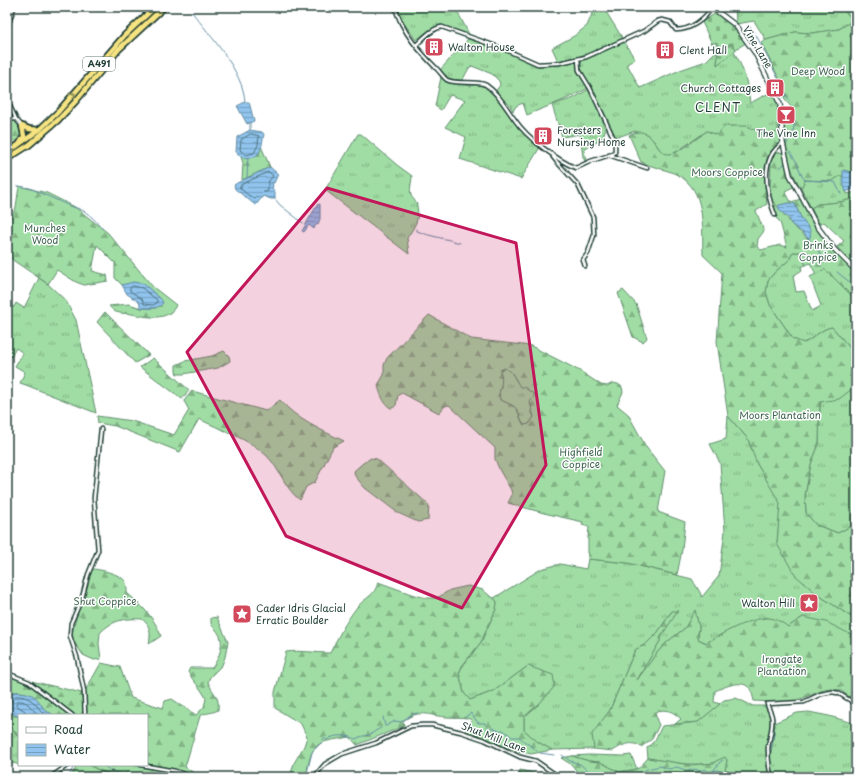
<svg xmlns="http://www.w3.org/2000/svg" width="863" height="784" font-family="'Playpen Sans',sans-serif">
<defs>
<pattern id="grass-tufts" width="24" height="20" patternUnits="userSpaceOnUse"><rect width="24" height="20" fill="#a0dda4"/><path d="M3 7l-1-3M5 7V3M7 7l1-3M15 17l-1-3M17 17v-4M19 17l1-3" fill="none" stroke="#82b486"/></pattern>
<pattern id="forest-firs" width="22" height="20" patternUnits="userSpaceOnUse"><rect width="22" height="20" fill="#a0dda4"/><path d="M5 1l3.5 6h-7zM16 11l3.5 6h-7z" fill="#82b486"/></pattern>
<pattern id="cemetery-stones" width="16" height="16" patternUnits="userSpaceOnUse"><rect width="16" height="16" fill="#a0dda4"/><path d="M2 7V4a2 2 0 0 1 4 0v3zM10 15v-3a2 2 0 0 1 4 0v3z" fill="#82b486"/></pattern>
<pattern id="water-rules" width="6" height="5" patternUnits="userSpaceOnUse"><rect width="6" height="5" fill="#90c3ed"/><path d="M0 2.5h6" fill="none" stroke="#75a0c1"/></pattern>
</defs>
<rect width="100%" height="100%" fill="#fff"/>
<filter id="ink" filterUnits="userSpaceOnUse"><feTurbulence type="fractalNoise" baseFrequency=".025" numOctaves="2"/><feDisplacementMap in="SourceGraphic" scale="8" xChannelSelector="R" yChannelSelector="G"/><feConvolveMatrix kernelMatrix="1 2 1 2 8 2 1 2 1" color-interpolation-filters="sRGB"/></filter>
<g filter="url(#ink)">
<path fill="url(#grass-tufts)" stroke="#608d6c" d="M395 7H455L470 36 443 26H436L416 40 396 12Z
M595 7H603L623 39 578 57 558 61 552 48 574 36 587 26Z
M735 7H840L854 20 839 29 812 33 795 32 766 40 754 21 736 24Z
M468 39 503 50 538 66 555 65 577 61 578 72 588 88C569 99 548 106 527 115L523 103 516 106 513 111 509 104 495 92 500 85 499 81 492 74 472 66 469 68 462 81 447 78 440 70Z
M624 42 635 59 627 64 640 88 680 70 706 61 715 52 718 54 717 64 734 52C744 68 748 85 750 103L773 91 778 104V132L767 135 746 126 717 136 707 131 676 152 669 155 662 153 654 141 635 131 615 138 581 69 580 65 583 60Z
M441 77 445 81 471 86 475 84H483L506 107 519 128 540 147 521 179 460 159 466 137 445 127 465 100 450 95 441 110 435 106Z
M589 89 606 127 603 138 584 150 586 160 585 161 583 157 580 134 562 137 552 105 574 98Z
M358 134H361L397 165 412 176C412 182 409 190 411 195 412 199 417 201 417 206 420 220 414 227 407 238L409 254 325 190Z
M840 176H843L847 194 856 192V198L840 202 818 204 811 208 801 188 805 180 831 181Z
M793 252H800L806 265 801 267 802 270 793 276 796 292 804 291 812 311 821 306 810 277 825 269 856 299V355L832 327C820 329 814 339 803 343L793 339 770 305 766 292 768 280 776 271 789 260Z
M39 278 49 285 66 301 76 320 96 413 26 385 20 383 25 372 15 366 23 353 16 348 11 357 7 355V309L9 305 14 307 16 303 24 308Z
M505 368 512 373 517 382 535 395 531 411 534 417 529 424 524 426C520 421 520 415 517 410 514 405 505 402 500 400L498 395 501 388 500 370Z
M852 389 856 391V504L852 516 851 526 838 533 816 525 806 513 805 495 811 464 819 444 820 402 839 398Z
M728 416 748 439 757 464 781 503 777 543 817 594 856 620V637L803 617 788 627 766 617C745 623 726 631 707 643L698 639 699 627 695 611 685 628 666 643 656 654 634 684 660 641V638L672 611 658 632 646 644 635 650 610 710 593 734 594 749 552 750 538 742 524 730V717L540 703 528 666 494 691 470 700 464 693 459 673 462 667 481 642 496 609 497 602 494 598 541 569 560 564 586 569 588 559 628 563 692 579C695 585 700 591 702 597L719 576 725 531 720 463 710 444 726 439Z
M736 698 753 706H765L771 718V723L766 758 770 777 735 776 725 770 727 760C700 768 675 763 648 758L647 748 655 740 662 726 698 722 724 700Z
M809 712 829 716 856 724V777H773L770 759 774 733V723L797 713Z
M7 723 19 737V765L14 763 7 767Z
M589 755 623 756 631 755 637 769 619 772 600 762 589 761 572 756Z
M77 765H89L100 771 117 776 129 777H71Z
M520 770 538 774 540 772 545 774 548 771 556 777H518Z
M656 773 699 774 705 777H645Z"/>
<path fill="url(#forest-firs)" stroke="#608d6c" fill-rule="evenodd" d="M840 7H856V174L844 170 843 176H840L832 181 805 180 801 188C787 166 785 146 783 120H786L785 117H790V113L793 114 794 110 785 100 783 92 785 90 761 43 766 40 795 32 812 33 839 29 854 20Z
M716 42 730 43 736 49 734 52 717 65 718 54 715 52Z
M7 104 15 121 23 132 22 136 7 147Z
M725 126H746L767 135 778 132 780 135 781 144C776 147 771 149 769 154 763 164 765 192 767 204L756 211 764 231 758 239 757 247 761 250 780 245 787 247 780 222 776 218V212L773 207 770 189 771 161 773 155 777 152 785 153 787 172 795 186 785 191 791 202 801 199C818 225 831 251 856 272V300L825 269 816 274 810 263 806 265 800 252H793L789 260 776 271 768 280 766 292 770 305 793 339 804 343C814 339 820 329 832 327L856 355V391L852 389 839 399 820 402 819 444 811 464 805 495 806 513 816 525 838 533 851 526 852 516 856 504V620L817 594 795 575 777 544 780 503 757 464 748 439 728 416 717 342 722 273 703 255C702 230 706 196 684 179 673 170 653 168 641 162L629 135C654 122 654 155 669 154 679 154 698 137 707 131L717 135ZM791 203 795 204 802 220 808 227 807 239C803 233 797 230 792 225 789 222 783 210 779 205Z
M261 146 270 167 242 180 243 163 241 157 246 159 259 154Z
M19 186 47 193 75 207 108 233 153 287 176 305C169 322 146 317 132 314 127 313 121 314 116 312 114 312 111 308 109 306L129 304 141 308H156L161 299C145 286 144 280 122 285L115 278V263L97 245 92 271 107 275 108 281 84 285 76 282 57 270 48 284 14 261 7 254V216L11 218 16 207Z
M856 198V268L837 247 844 241 824 222 819 224 811 208 818 204 840 202Z
M623 290 636 304 647 338 643 342 633 337 618 293Z
M105 312 109 316 149 355 135 363 97 322Z
M429 315 471 339 531 346 580 371 601 385 607 386 613 383 618 384 622 387 623 392 617 405 628 414 646 447 665 471 658 512 685 522 682 550 677 575 628 563 588 559V537L589 527 582 525 583 522 544 513 508 503 512 495 511 490 500 471 495 459V448L449 405 445 406 439 413 402 393 398 395C397 398 397 402 396 405 388 417 378 389 378 385L384 375V365L387 358ZM505 368 512 373 520 387H524L535 395 530 402 534 417 529 424 524 425C520 420 520 415 517 410 514 405 505 402 500 400 497 389 505 384 500 370Z
M224 351 229 356 230 361 218 368 183 374H177L176 371V365L185 361 212 356Z
M153 358 189 390 182 399 140 367Z
M192 391 266 411 280 400C297 420 321 430 344 441L333 447 315 482 306 487 300 500C285 489 280 469 267 456 251 440 219 429 199 419L180 452 115 426 98 423 97 416 132 421 174 435 189 410 184 401Z
M371 458 377 459 429 505 428 520 418 522 398 513 365 488 355 476 354 471 363 463Z
M92 569C99 569 121 574 125 581 127 584 127 590 127 593 141 605 155 618 161 636L149 644C151 633 151 626 142 619 125 618 112 620 100 633L99 644 101 659 94 660 83 655 74 642 72 633 74 625Z
M378 582 414 595 427 598H437L450 590 468 586 483 590 490 596 494 598 497 602 496 609 481 642 462 666 459 673 464 693 470 700 494 691 528 666 553 675 555 686 540 703 524 717V730L538 742 552 750 531 754 514 750 466 731 472 720C464 716 456 718 447 717 428 716 421 708 403 721L404 726 357 745 350 737C316 743 312 740 306 777H290L294 763 304 746 307 737 301 724 275 708V692L286 652C300 650 315 653 330 653 338 637 346 621 357 607 366 597 375 596 378 582Z
M695 610 699 627 698 639 706 643C723 633 746 620 765 618 773 617 782 622 788 627L803 617 826 622 856 637V702L840 690 831 689 824 690 790 703 754 701C753 697 752 692 750 689 743 678 724 687 715 691L714 702 720 704 698 722 675 724 681 719C673 711 666 708 655 712L657 721 659 725 652 739 641 747C632 740 622 745 613 751L594 749 592 734 610 710 635 650 646 644 658 632 672 611H678L660 638V641L637 680 656 654 666 643 685 628Z
M217 617 228 642 225 657 222 665 210 677 208 682C213 694 220 696 218 710 211 714 206 712 200 716L185 767 194 773 205 777H195L183 772 147 764V715H86L85 691 101 663 120 667 131 698 163 708 165 701 172 699 196 715 204 707 206 698C201 688 193 681 188 672L190 668H212C218 660 225 644 219 634 217 630 213 627 211 624V618Z
M7 674 29 683 69 715H52L51 713H47C37 698 31 691 13 692L7 700Z
M31 681 82 693 83 715H74Z
M7 711 19 717V737L7 723Z
M572 756 589 761 600 762 619 772 633 770 639 768 648 758 690 765 715 763 716 761 725 757 727 760 725 770 735 776H749L757 777H705L699 774 656 773 645 777H601L597 775 578 773 572 765 561 758Z
M89 765H135L185 777C153 777 117 782 89 765Z"/>
<path fill="url(#cemetery-stones)" stroke="#608d6c" d="M716 13C729 20 737 31 746 43L736 49 730 43 723 51 716 42 712 44 702 22Z"/>
<path fill="url(#water-rules)" stroke="#638da3" d="M245 102H249L254 121 247 124 237 106Z
M250 130 262 132 264 134C262 143 262 156 251 158 244 159 241 157 236 152L237 137Z
M270 167 278 174 274 183H272L273 186 272 188 275 192V199H271L263 196 256 205 254 204 235 189 234 185 237 183Z
M843 170 856 174V188L846 192 843 182Z
M789 203 795 204C797 209 799 214 802 219 806 226 814 231 809 239L802 232 791 224 789 218 780 211 778 207 779 205Z
M320 204V219L318 224 315 226 314 229 309 225 304 232 302 231 317 205Z
M133 282 144 284 161 299 163 303C157 310 149 308 141 308L139 302 127 294 122 285Z
M13 692C21 692 32 692 38 700 42 705 44 712 51 713L52 715H19V717L7 711V700Z"/>
<g fill="none" stroke-linecap="round" stroke-linejoin="round">
<path stroke="#4c737e" stroke-width="1" d="M251 134 259 136 258 145 254 153 246 155 240 150 241 140Z
M269 172 273 176 268 182V191L261 193 255 199 248 195 240 188 241 185Z
M133 286 142 288 157 300V303L153 305 144 304 142 299 130 291V288Z
M7 702 11 701 15 696C30 695 36 704 44 715
M28 715 25 711 16 705 17 701C28 700 31 708 38 715"/>
<path stroke="#638da3" stroke-width="1" d="M192 12C210 36 244 72 245 102
M749 26 754 32
M756 35 789 100
M250 123V130
M787 144 788 139 793 132 795 121
M790 152 796 161 802 176 805 180 835 182 841 194
M780 168 785 163V160
M247 178 248 158
M18 186 30 188 72 207C86 209 94 219 103 229
M275 199 280 205 303 223
M416 229 417 231C431 237 445 238 460 243
M809 239 819 252 824 263
M837 272 856 287
M383 717 385 726
M465 717 471 713 478 723H485L488 730 492 728 499 731 503 730 512 737H520C524 743 532 745 537 751
M386 726 395 721 401 722 412 714 418 713
M540 753 554 755
M562 755 570 761 580 764 588 771C597 772 603 768 609 777
M104 765C109 774 133 776 143 777L151 772 161 777
M771 765 770 754 774 734V723
M713 771 720 762 723 760
M69 777 74 765
M306 777 312 752 322 742 324 738 327 740C334 734 348 735 356 739 360 736 364 736 369 735 373 733 376 730 381 728
M637 777 647 769 660 766 669 769 677 767 688 771 695 769 700 771 705 769 709 772 717 770 721 771 732 777"/>
<g stroke="#1f3d34" stroke-width="5.5">
<path id="street" d="M395 7C402 32 419 51 437 69 440 72 444 78 447 80 457 85 478 80 486 85 499 94 506 108 515 120 527 138 557 160 576 168L591 161 613 154 615 152V141L590 88 579 70 578 59
M7 29 14 7
M416 45C423 39 432 28 442 27L504 49 538 64 559 63 586 57 644 31 658 21 662 20 670 22 676 30C691 30 705 19 712 7
M7 100 16 119 22 126
M7 119H16
M609 155 647 168
M553 157 557 162 578 185 593 217 594 235 588 253 583 260 585 266
M775 215C766 193 759 158 783 143
M7 673 29 682 72 715
M85 715 84 691 77 657 70 636 71 623 82 598 88 575 98 550 94 498 101 429
M141 765 175 771 192 777
M51 777 68 765
M314 777 325 764 342 754 376 743 411 726 422 725H432L461 732 485 740 520 757 536 761 559 777
M771 777C769 767 768 758 768 748 769 738 773 729 772 719 772 713 768 709 767 704L804 702 821 694 832 692 838 693 856 704"/>
</g>
<g stroke="#1f3d34" stroke-width="6">
<path id="secondary" d="M709 7 718 12 735 25 755 53 780 104 783 143 790 175 817 226 835 250 856 271"/>
</g>
<g stroke="#1f3d34" stroke-width="8">
<path id="highway" d="M22 126 29 129 39 130
M20 143 24 136 22 126
M7 153 39 130 58 112 125 35 155 7
M7 159 29 145 58 120 75 102 119 49 164 7"/>
</g>
<use href="#street" stroke="#fff" stroke-width="2.5"/>
<use href="#secondary" stroke="#fff" stroke-width="3.5"/>
<use href="#highway" stroke="#f6e381" stroke-width="4.5"/>
</g>
<defs><path id="oneway-chevron" d="M-2-3.5L2.5 0L-2 3.5" fill="none" stroke-width="1.6" stroke-linecap="round" stroke-linejoin="round"/></defs>
<use stroke="#8a905a" href="#oneway-chevron" transform="translate(73 95) rotate(-51)"/>
</g>
<path fill="#c2185b" fill-opacity="0.2" stroke="#c2185b" stroke-width="3" stroke-linejoin="round" d="M327 188 516 243 546 465 462 608 286 536 187 352Z"/>
<defs>
<g id="building-square" transform="scale(1)"><rect x="-9" y="-9" width="18" height="18" rx="4" fill="#d1495b" stroke="#fff"/><path d="M-4-6H4V6H1V3H-1V6H-4ZM-2.5-4.3h1.7v1.8h-1.7ZM.8-4.3h1.7v1.8H.8ZM-2.5-1h1.7V.8h-1.7ZM.8-1h1.7V.8H.8Z" fill="#fff"/></g>
<g id="bar-square" transform="scale(1)"><rect x="-9" y="-9" width="18" height="18" rx="4" fill="#d1495b" stroke="#fff"/><path d="M-6-5H6L.8 .8V4.5H3.5V6h-7V4.5H-.8V.8Z" fill="#fff"/></g>
<g id="sight-square" transform="scale(1)"><rect x="-9" y="-9" width="18" height="18" rx="4" fill="#d1495b" stroke="#fff"/><path d="M0-6L1.8-2.2L6-1.7L2.9 1.2L3.7 5.4L0 3.3L-3.7 5.4L-2.9 1.2L-6-1.7L-1.8-2.2Z" fill="#fff"/></g>
</defs>
<g fill-rule="evenodd">
<use href="#building-square" x="434" y="47"/>
<use href="#building-square" x="665" y="50"/>
<use href="#building-square" x="775" y="88"/>
<use href="#bar-square" x="786" y="115"/>
<use href="#building-square" x="543" y="136"/>
<use href="#sight-square" x="809" y="603"/>
<use href="#sight-square" x="242" y="614"/>
</g>
<g text-anchor="middle" stroke-width="3" stroke-linejoin="round" paint-order="stroke">
<rect fill="#fff" stroke="#627771" stroke-width="1" x="83" y="57" width="32" height="14" rx="3"/>
<g font-size="9" font-weight="bold" fill="#1f3d34">
<text x="99" y="67">A491</text>
</g>
<g font-size="10" fill="#1f3d34" stroke="#fff" text-anchor="start">
<text x="448" y="51">Walton House</text>
<text x="679" y="54">Clent Hall</text>
<text x="761" y="92" text-anchor="end">Church Cottages</text>
<text x="557" y="134">Foresters<tspan x="557" dy="12">Nursing Home</tspan></text>
<text x="786" y="137" text-anchor="middle">The Vine Inn</text>
<text x="795" y="607" text-anchor="end">Walton Hill</text>
<text x="256" y="612">Cader Idris Glacial<tspan x="256" dy="12">Erratic Boulder</tspan></text>
</g>
<g font-size="10" fill="#1f3d34" stroke="#fff">
<text transform="translate(758 47) rotate(59)" y="4">Vine Lane</text>
<text transform="translate(494 737) rotate(21)" y="4">Shut Mill Lane</text>
</g>
<g font-size="10" fill="#3f6550" stroke="#fff">
<text x="818" y="75">Deep Wood</text>
<text x="727" y="176">Moors Coppice</text>
<text x="45" y="232">Munches<tspan x="45" dy="12">Wood</tspan></text>
<text x="818" y="249">Brinks<tspan x="818" dy="12">Coppice</tspan></text>
<text x="780" y="419">Moors Plantation</text>
<text x="581" y="456">Highfield<tspan x="581" dy="12">Coppice</tspan></text>
<text x="105" y="605">Shut Coppice</text>
<text x="782" y="663">Irongate<tspan x="782" dy="12">Plantation</tspan></text>
</g>
<g font-size="12" letter-spacing="1" fill="#1f3d34" stroke="#fff">
<text x="718" y="112">CLENT</text>
</g>
</g>
<rect width="863" height="784" fill="none" stroke="#fff" stroke-width="24"/>
<rect x="12" y="12" width="839" height="760" fill="none" stroke="#1f3d34" stroke-width="1.5" filter="url(#ink)"/>
<rect x="18" y="714" width="130" height="52" fill="#ffffff" stroke="#a5b1ae"/>
<rect x="26" y="727" width="20" height="6" fill="#ffffff" stroke="#a5b1ae"/>
<text x="54" y="734" font-size="12" fill="#1f3d34">Road</text>
<rect x="26" y="744" width="20" height="12" fill="url(#water-rules)" stroke="#a5b1ae"/>
<text x="54" y="754" font-size="12" fill="#1f3d34">Water</text>
</svg>
